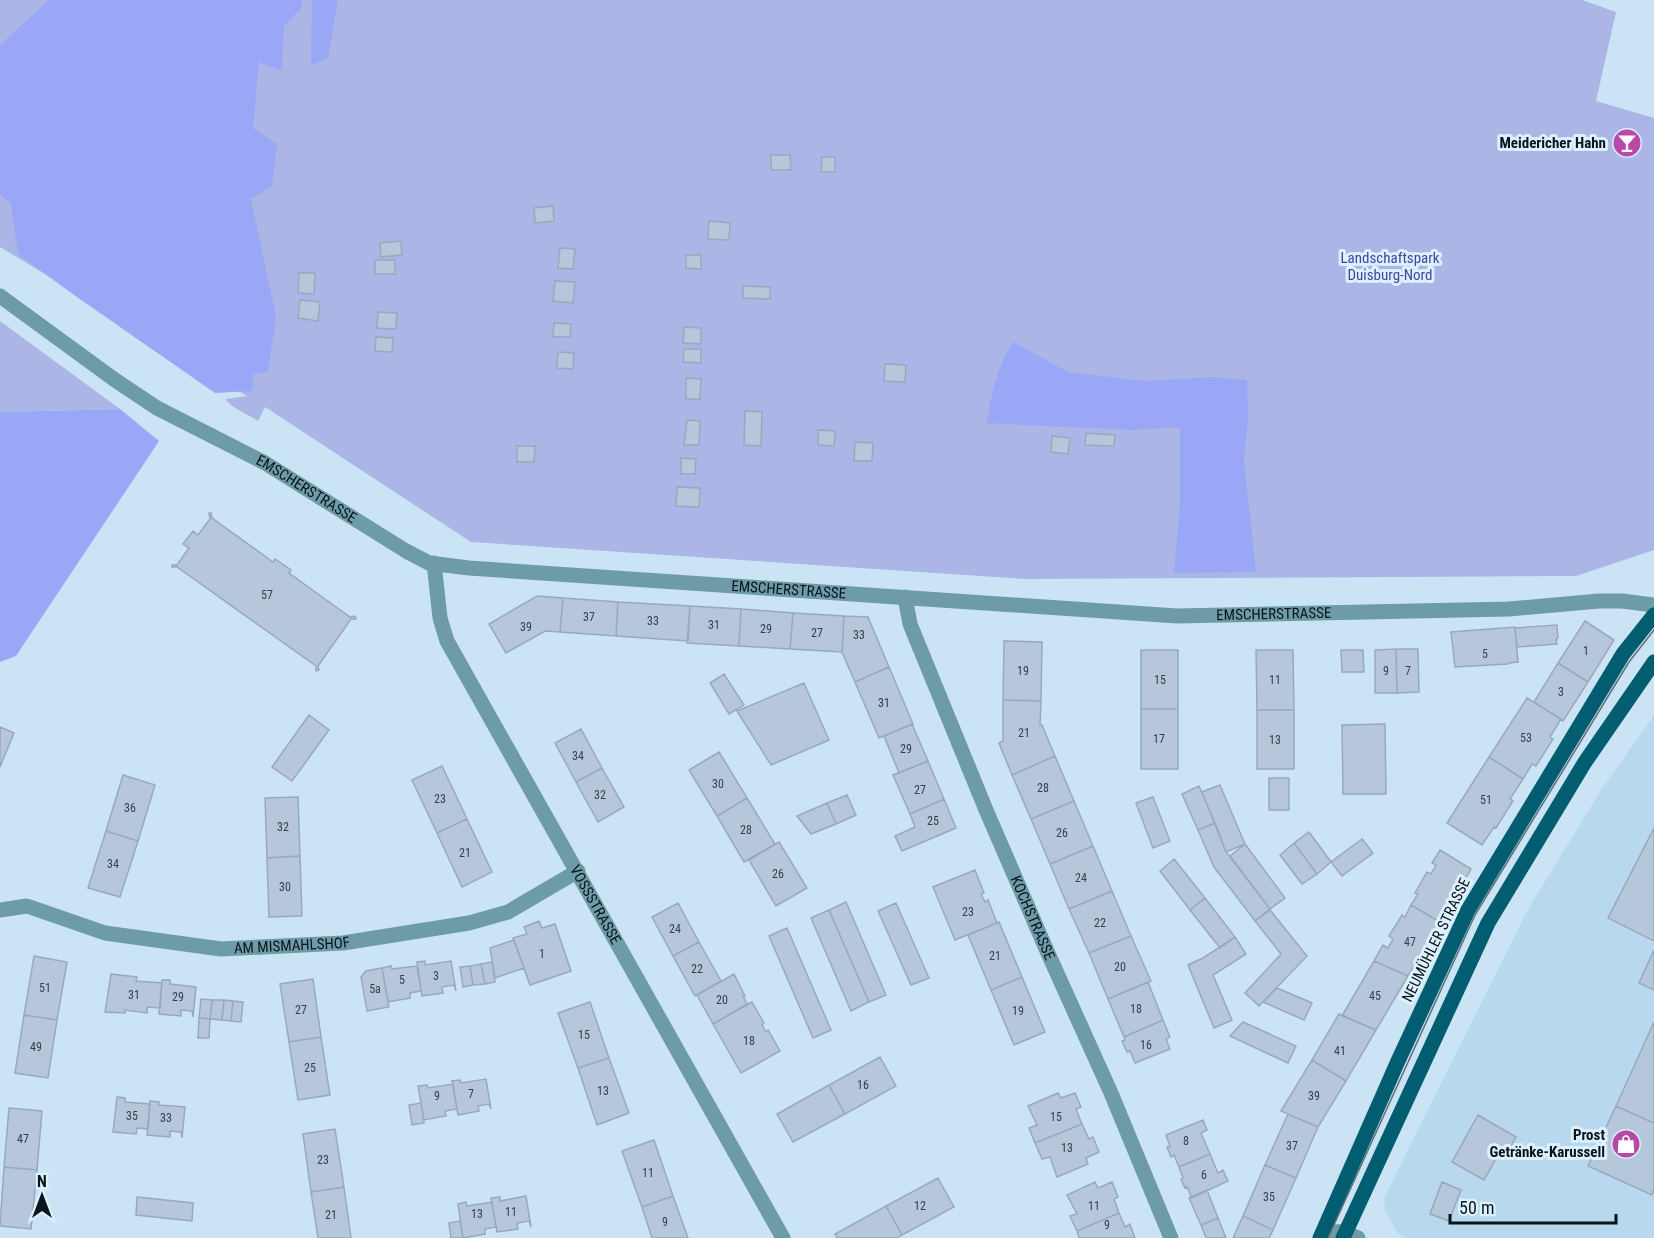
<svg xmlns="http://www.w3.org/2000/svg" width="1654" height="1238" font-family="'Roboto Condensed',sans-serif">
<rect width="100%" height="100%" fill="#cbe4f5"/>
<path fill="#b8d8ee" d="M1654 715V1238H1406L1397 1232 1385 1210 1384 1198 1527 911 1601 790Z"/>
<path fill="#abb5e6" d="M0 0H1582L1616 12 1596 101 1654 118V550L1576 576 1024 579 471 542 265 407 258 421 232 406 225 399 247 396 0 247Z
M0 321 120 409 0 412Z"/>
<path fill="#9aa7f6" d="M49 0H302V7L284 26 282 71 259 62 253 128 277 144 272 186 251 199 276 317 268 372 254 374 252 391 215 393 74 295 18 254 11 204 0 194V45Z
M312 0H338L328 58 311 65Z
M1013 342 1068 372 1145 381 1214 377 1247 380 1248 416 1244 460 1256 572 1174 573 1180 504V427L1133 430 987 423C991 395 997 366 1013 342Z
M120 409 159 441 16 656 0 662V412Z"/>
<path fill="#b6c6db" stroke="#99a8bd" stroke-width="1.5" d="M771 155H790L791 170H771Z
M822 157H835V172H821Z
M553 206 554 221 535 223 534 208Z
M709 221 730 223 729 240 708 239Z
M401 241 402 255 381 257 380 243Z
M560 248 575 249 573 269 558 268Z
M686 255H701V269L686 268Z
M375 260H395V274H375Z
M299 273H315L314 294 298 293Z
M555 281 575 282 573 303 553 301Z
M743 286 770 287V299L743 298Z
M300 300 320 302 318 321 298 318Z
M378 312 397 313 396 329 377 328Z
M554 323 571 324 570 337H553Z
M684 327 701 328V344L683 343Z
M376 337 393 338 392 352 375 351Z
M684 349H701V363L683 362Z
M558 352 574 353 573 369 557 368Z
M885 364 906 365 905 382 884 381Z
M686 378 701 379 700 399H686Z
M745 411 762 412 761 446 744 445Z
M687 420 700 421 699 445H684Z
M818 430 835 431 834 446 818 445Z
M1086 433 1115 435 1114 446 1085 445Z
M1052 436 1070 438 1068 454 1051 452Z
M855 442 873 443 872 461H854Z
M517 446H535L534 462H517Z
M681 458 696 459 695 474H681Z
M677 487 700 488 699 507 676 506Z
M209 513H211L212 518 273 562 275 559 291 570 289 573 350 617 355 616 356 619H351L318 666 319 670 316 671V666L177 567H172V565H177L189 548 183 544 193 531 198 535 210 519Z
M537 596 563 598 560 632 545 631 506 653 489 624Z
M563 598 618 602 616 636 560 632Z
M618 602 690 606 688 641 616 636Z
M690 606 741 609 739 646 687 643Z
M741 609 793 613 790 649 739 646Z
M793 613 844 616 842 652 790 649Z
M844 616 868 617 889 667 855 682 842 652Z
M1585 621 1614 640 1588 682 1558 663Z
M1557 625 1558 638 1556 639 1557 644 1517 647 1515 628Z
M1515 627 1518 662 1509 663 1508 664 1455 667 1451 632Z
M1004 641 1042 642 1041 701 1003 700Z
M1396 649 1397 693H1375V650Z
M1396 649H1418L1419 692 1397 693Z
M1141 650H1178V709H1141Z
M1256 650H1293L1294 710H1257Z
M1341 650H1363L1364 672H1342Z
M1558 663 1588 682 1563 721 1534 702Z
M889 667 913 724 879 738 855 682Z
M724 674 744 705 729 714 710 683Z
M804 683 829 740 771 765 737 711Z
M1527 698 1561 719 1550 737 1553 739 1536 766 1532 764 1523 779 1489 757Z
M1003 700 1041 701 1040 725H1042L1055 756 1012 775 999 743 1003 741Z
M1141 709H1178V769H1141Z
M1257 710H1294V769H1257Z
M309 715 329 730 292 781 272 767Z
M912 724 928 761 899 773 884 736Z
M1385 724 1386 794H1343L1342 725Z
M0 727 14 733 0 767Z
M581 729 602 768 576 782 555 743Z
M719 752 747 798 717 816 689 770Z
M1055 756 1074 801 1031 819 1012 775Z
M1489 757 1523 779 1510 799 1513 801 1496 828 1494 827 1482 845 1447 823Z
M928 761 944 799 910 814 893 775Z
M442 766 467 819 437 833 412 780Z
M602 768 624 807 598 822 576 782Z
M123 775 155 785 138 841 106 831Z
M1269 778H1289V810H1269Z
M1220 785 1245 844 1226 852 1202 792Z
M1199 786 1215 823 1198 830 1182 794Z
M847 795 856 815 836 824 827 803Z
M298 797 300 856 267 858 265 798Z
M1153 797 1170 841 1153 848 1136 803Z
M747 798 775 844 744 862 717 816Z
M944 799 956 828 902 851 895 836 915 827 910 814Z
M1074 801 1093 846 1050 864 1031 819Z
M827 803 836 824 811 834 797 816Z
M467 819 492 872 462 887 437 833Z
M1215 823 1226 852 1270 909 1255 921 1214 867 1198 830Z
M1654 828V941L1608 918Z
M106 831 138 841 120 897 88 888Z
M1309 832 1331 862 1317 874 1294 843Z
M1362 839 1373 853 1342 876 1331 862Z
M779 842 807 888 776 906 749 860Z
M1294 843 1317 874 1302 884 1280 855Z
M1245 844 1285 898 1270 909 1230 856Z
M1093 846 1112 891 1069 909 1050 864Z
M1440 850 1471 869 1440 922 1411 905 1418 894 1415 893 1427 872 1431 874 1436 865 1432 863Z
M300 856 302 916 269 917 267 858Z
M1174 859 1205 898 1190 910 1160 871Z
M975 870 984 893 981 894 985 902 988 900 997 923 955 940 933 887Z
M1112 891 1131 936 1089 953 1069 909Z
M1205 898 1235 937 1220 948 1190 910Z
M846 902 886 995 869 1002 829 910Z
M678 903 699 942 673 956 652 917Z
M896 903 929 978 911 985 878 911Z
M1411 905 1440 922 1408 976 1374 961 1383 945 1388 948 1393 939 1389 936 1402 915 1405 917Z
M829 910 869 1002 851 1011 811 918Z
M1270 910 1307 956 1259 1006 1245 993 1281 954 1255 921Z
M539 921 542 928 555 924 571 971 530 985 513 938 527 934 524 927Z
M999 922 1022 977 991 990 968 935Z
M787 928 831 1030 813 1038 769 936Z
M1131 936 1151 981 1108 999 1089 953Z
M1235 937 1246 954 1213 975 1232 1020 1214 1028 1188 965 1203 958Z
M514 940 524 968 495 978 490 948Z
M699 942 721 981 695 996 673 956Z
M1654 950V990L1639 983Z
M34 956 67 962 57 1020 24 1015Z
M425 961V965L451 961 456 991 454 985 442 987 443 993 422 996 417 962Z
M1374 961 1408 976 1376 1030 1342 1016Z
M492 962 495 982 485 984 481 964Z
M481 964 485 984 473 985 470 966Z
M391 966 392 969 417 966 421 991 410 993V998L388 1002 382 968Z
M470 966 473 985 463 987 460 967Z
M382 968 389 1007 367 1011 361 977 366 971Z
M111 974 137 977 136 981 162 983 160 1008 147 1007V1013L125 1010V1013L105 1012Z
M734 974 745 996H743L747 1004 749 1003 713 1024 697 995Z
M1022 977 1045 1032 1014 1045 991 990Z
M313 979 321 1037 289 1042 280 984Z
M162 980H170V984L196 987 193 1017 192 1011 181 1010V1016L159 1014Z
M1148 982 1163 1020 1124 1037 1108 999Z
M1277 988 1312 1003 1304 1020 1263 1002Z
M201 999 212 1000 210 1019 199 1018Z
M212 1000H224L222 1020 210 1019Z
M224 1000 233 1001 231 1021 222 1020Z
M233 1001 243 1002 241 1022 231 1021Z
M590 1002 609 1058 578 1068 558 1013Z
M752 1002 764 1023 762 1025 766 1032 768 1030 780 1051 741 1073 713 1024Z
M1339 1014 1376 1030 1346 1081 1312 1060Z
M24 1015 57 1020 48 1078 15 1073Z
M199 1018 210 1019 209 1038H198Z
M1163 1020 1170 1037 1166 1039 1170 1049 1135 1063 1130 1051 1127 1052 1122 1041 1125 1040 1124 1037Z
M1243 1022 1296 1046 1288 1063 1230 1036Z
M1654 1022V1123L1616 1106Z
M321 1037 330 1095 298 1100 289 1042Z
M880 1057 896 1086 845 1114 829 1085Z
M609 1058 629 1113 597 1125 578 1068Z
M1312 1060 1346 1081 1318 1127 1281 1111Z
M486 1079 491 1109 489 1104 478 1106 479 1111 458 1115 452 1081 460 1080 461 1083Z
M453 1084 457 1109 445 1111 446 1116 424 1120 418 1086 427 1085 428 1088Z
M829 1085 845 1114 793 1142 777 1114Z
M1058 1093 1061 1098 1075 1093 1081 1107 1076 1109 1082 1124 1035 1143 1029 1128 1037 1125 1028 1106Z
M117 1097 125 1098V1102L150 1104 148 1129 137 1128 136 1134 113 1132Z
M150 1101 159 1102V1105L185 1107 182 1138 181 1132 170 1131V1137L147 1135Z
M421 1103 424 1123 412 1125 409 1105Z
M1616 1106 1654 1123V1189L1652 1195 1588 1166Z
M9 1108 42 1111 37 1170 4 1167Z
M1288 1114 1318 1127 1296 1178 1265 1165Z
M1478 1115 1516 1137 1508 1151 1502 1148 1484 1180 1452 1162Z
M1203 1120 1207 1130 1201 1133 1210 1154 1179 1167 1174 1155 1171 1157 1167 1147 1170 1146 1166 1135Z
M1082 1124 1089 1139 1093 1137 1099 1152 1086 1158 1088 1164 1057 1177 1050 1157 1042 1159 1035 1143Z
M335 1129 344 1187 311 1192 303 1134Z
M654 1140 673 1196 642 1207 622 1151Z
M1210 1154 1218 1173 1223 1170 1228 1181 1192 1198 1187 1187 1185 1188 1181 1179 1183 1178 1179 1167Z
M1265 1165 1296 1178 1273 1230 1243 1216Z
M4 1167 37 1170 31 1229 0 1226Z
M938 1178 954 1207 902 1235 886 1206Z
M1095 1182 1098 1188 1112 1182 1118 1197 1114 1199 1119 1213 1077 1231 1070 1216 1077 1214 1067 1195Z
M1442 1182 1461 1190 1449 1221 1430 1214Z
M344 1187 351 1238H318L311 1192Z
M1207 1190 1218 1218 1201 1225 1189 1198Z
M526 1196 531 1227 529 1221 517 1223 518 1229 497 1232 491 1198 500 1197V1201Z
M673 1196 688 1238H652L642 1207Z
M137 1197 193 1203 192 1221 136 1215Z
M466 1202 467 1206 492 1202 496 1227 485 1229V1234L463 1238 458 1204Z
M886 1206 902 1235 897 1238H837L835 1234Z
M1119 1213 1125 1227 1130 1224 1135 1238H1079L1077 1231Z
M1243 1216 1273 1230 1269 1238H1233Z
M1218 1218 1226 1238H1206L1201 1225Z
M460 1221 463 1238H451L449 1223Z"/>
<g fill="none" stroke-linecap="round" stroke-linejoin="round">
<g stroke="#6e9ba8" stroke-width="15">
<path id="s1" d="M0 296 115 380 157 408 265 463 406 551 429 563 469 568 1177 616 1509 609 1599 601H1622L1654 605"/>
<path id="s2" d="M434 563 440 618 447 641 783 1238"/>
<path id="s3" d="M905 597 910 624 986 810 1047 951 1111 1093 1171 1238"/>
<path id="s4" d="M0 910 27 906 105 933 221 949 343 943 469 923 508 912 578 871"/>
<path d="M1322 1238 1321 1236C1335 1229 1344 1231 1358 1238"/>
</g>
<path stroke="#035d70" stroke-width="15" d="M1320 1238 1398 1061 1468 910 1623 654 1654 615
M1343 1238 1488 923 1585 762 1654 662"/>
<path stroke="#5e6e79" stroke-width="1.5" d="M1328 1238 1475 915 1629 662 1654 630"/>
</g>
<defs>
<g id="bar-disc" transform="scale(1.5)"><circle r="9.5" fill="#b949a6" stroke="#dcf1fe"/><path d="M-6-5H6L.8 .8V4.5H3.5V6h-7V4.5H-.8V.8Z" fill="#fff"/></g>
<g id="shop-disc" transform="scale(1.5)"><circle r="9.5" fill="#b949a6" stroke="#dcf1fe"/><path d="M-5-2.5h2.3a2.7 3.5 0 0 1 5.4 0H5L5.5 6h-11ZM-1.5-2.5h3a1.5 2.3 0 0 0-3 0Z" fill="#fff"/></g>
</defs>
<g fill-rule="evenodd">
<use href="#bar-disc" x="1627" y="143"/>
<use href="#shop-disc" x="1626" y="1144"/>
</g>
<g text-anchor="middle" stroke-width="6" stroke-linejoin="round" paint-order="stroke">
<g font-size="12" fill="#36404a">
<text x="267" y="599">57</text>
<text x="589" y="621">37</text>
<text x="653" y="625">33</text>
<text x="714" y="629">31</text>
<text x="526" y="631">39</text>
<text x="766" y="633">29</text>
<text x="817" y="637">27</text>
<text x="859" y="639">33</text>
<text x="1586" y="655">1</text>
<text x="1485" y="658">5</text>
<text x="1023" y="675">19</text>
<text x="1386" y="675">9</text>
<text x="1408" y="675">7</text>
<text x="1160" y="684">15</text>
<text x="1275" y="684">11</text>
<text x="1561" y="696">3</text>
<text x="884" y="707">31</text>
<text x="1024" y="737">21</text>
<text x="1526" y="742">53</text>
<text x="1159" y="743">17</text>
<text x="1275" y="744">13</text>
<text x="906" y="753">29</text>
<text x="578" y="760">34</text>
<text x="718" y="788">30</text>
<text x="1043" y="792">28</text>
<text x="920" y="794">27</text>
<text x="600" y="799">32</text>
<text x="440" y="803">23</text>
<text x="1486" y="804">51</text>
<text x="130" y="812">36</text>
<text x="933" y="825">25</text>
<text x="283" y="831">32</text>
<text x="746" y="834">28</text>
<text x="1062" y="837">26</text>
<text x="465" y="857">21</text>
<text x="113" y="868">34</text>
<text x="778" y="878">26</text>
<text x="1081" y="882">24</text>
<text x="285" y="891">30</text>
<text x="968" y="916">23</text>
<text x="1100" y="927">22</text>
<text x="675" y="933">24</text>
<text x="1410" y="946">47</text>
<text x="542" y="958">1</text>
<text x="995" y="960">21</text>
<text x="1120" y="971">20</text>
<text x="697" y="973">22</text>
<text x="436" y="980">3</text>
<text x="402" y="984">5</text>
<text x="45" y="992">51</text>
<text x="375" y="993">5a</text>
<text x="134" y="999">31</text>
<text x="1375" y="1000">45</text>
<text x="178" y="1001">29</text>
<text x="722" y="1004">20</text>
<text x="1136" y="1013">18</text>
<text x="301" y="1014">27</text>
<text x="1018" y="1015">19</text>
<text x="584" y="1039">15</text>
<text x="749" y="1045">18</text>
<text x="1146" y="1049">16</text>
<text x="36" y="1051">49</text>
<text x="1340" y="1055">41</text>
<text x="310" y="1072">25</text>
<text x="863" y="1089">16</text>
<text x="603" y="1095">13</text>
<text x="471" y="1098">7</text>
<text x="437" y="1100">9</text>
<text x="1314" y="1100">39</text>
<text x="132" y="1120">35</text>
<text x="1056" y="1121">15</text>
<text x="166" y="1122">33</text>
<text x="23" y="1143">47</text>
<text x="1186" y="1145">8</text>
<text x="1292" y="1150">37</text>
<text x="1067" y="1152">13</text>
<text x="323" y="1164">23</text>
<text x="648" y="1177">11</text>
<text x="1204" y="1179">6</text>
<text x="1269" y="1201">35</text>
<text x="920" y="1210">12</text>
<text x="1094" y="1210">11</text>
<text x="511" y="1216">11</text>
<text x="477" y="1218">13</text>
<text x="331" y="1219">21</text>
<text x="665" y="1226">9</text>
<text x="1107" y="1229">9</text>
</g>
<g font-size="15" font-weight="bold" fill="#0b141a" stroke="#dcf1fe" text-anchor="end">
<text x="1606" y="148">Meidericher Hahn</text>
<text x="1605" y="1140">Prost<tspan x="1605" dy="17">Getränke-Karussell</tspan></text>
</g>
<g font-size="15" fill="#4045a0" stroke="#dcf1fe">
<text x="1390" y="263">Landschaftspark<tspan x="1390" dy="17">Duisburg-Nord</tspan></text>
</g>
<g font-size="15" fill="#0b141a" stroke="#dcf1fe">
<text dy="5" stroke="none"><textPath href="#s1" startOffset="363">EMSCHERSTRASSE</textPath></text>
<text dy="5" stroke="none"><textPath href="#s1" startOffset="867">EMSCHERSTRASSE</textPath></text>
<text dy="5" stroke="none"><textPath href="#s1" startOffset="1353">EMSCHERSTRASSE</textPath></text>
<text dy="5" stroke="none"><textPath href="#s2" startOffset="382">VOSSSTRASSE</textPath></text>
<text dy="5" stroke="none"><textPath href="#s3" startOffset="346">KOCHSTRASSE</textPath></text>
<text transform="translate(1436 940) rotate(-64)" y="5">NEUMÜHLER STRASSE</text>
<text dy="5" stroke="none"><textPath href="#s4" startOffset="298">AM MISMAHLSHOF</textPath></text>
</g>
</g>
<g transform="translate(42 1196)" stroke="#dcf1fe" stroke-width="4.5" paint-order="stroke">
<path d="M0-4.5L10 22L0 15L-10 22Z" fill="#0b141a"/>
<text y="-9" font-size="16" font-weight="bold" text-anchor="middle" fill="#0b141a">N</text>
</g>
<path d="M1450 1214v9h166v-9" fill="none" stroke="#0b141a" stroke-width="3"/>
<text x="1459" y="1214" font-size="18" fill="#0b141a" stroke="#dcf1fe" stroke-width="4.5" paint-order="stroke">50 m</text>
</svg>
